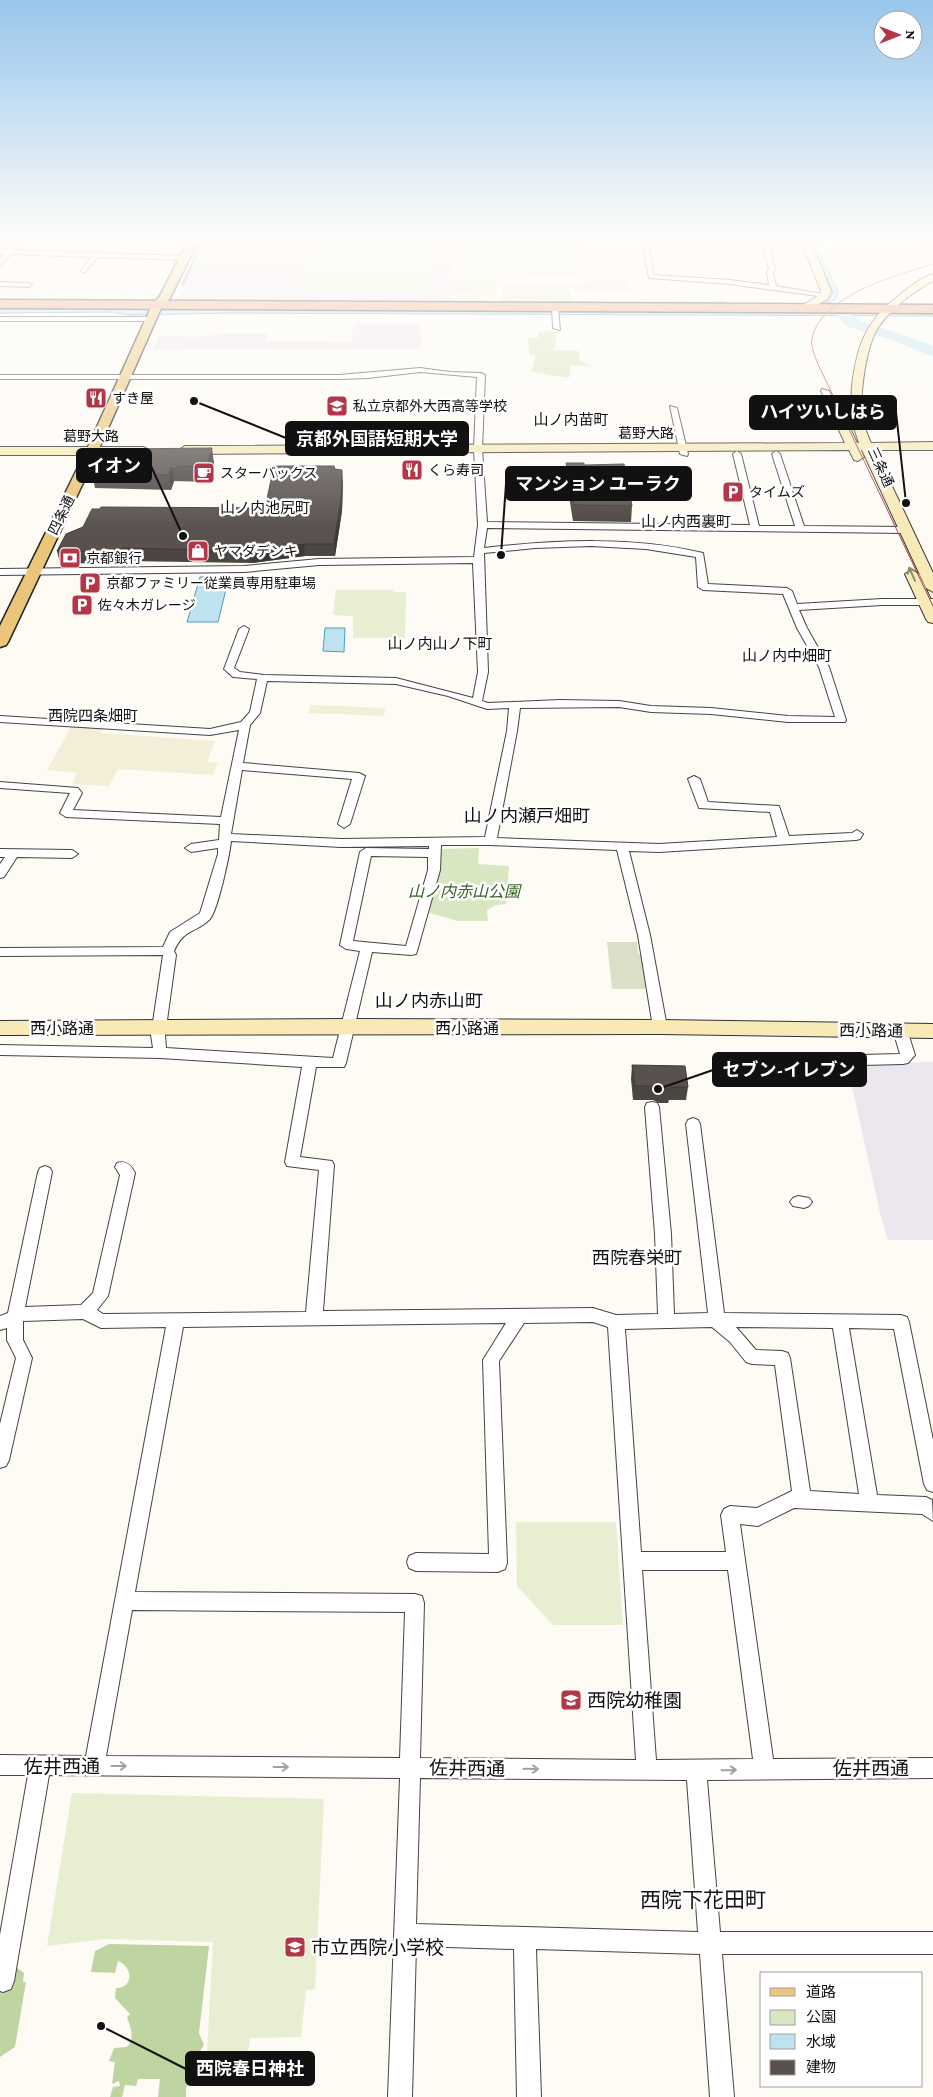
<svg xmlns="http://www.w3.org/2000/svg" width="933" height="2097" font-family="'Crimson Pro','Noto Sans JP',serif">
<rect width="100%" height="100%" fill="#fefbf5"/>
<path fill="#ece6ee" d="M206 237H577L579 246H455L451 304 176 302Z
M354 324H420L421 349 152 350 159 336 195 337 229 333H268L266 341 351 342Z
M933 1062V1240H888L880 1213 847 1064Z"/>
<path fill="#f2eed7" d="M311 705 385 708 384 716 308 713Z
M72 725 104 727 101 733 215 741 207 762 218 763 213 775 118 769 109 786 72 784 77 773 47 770Z"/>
<path fill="#d8e6c1" d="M548 331H558L554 350 579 351 580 361 594 367 571 365 569 378 532 372 535 356 530 355 527 338H538V333Z
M479 848 478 864 509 866 506 904 496 905 487 910 488 921H458L426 912 442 849Z"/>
<path fill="#bed5a2" d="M109 1944 209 1946 199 2033 204 2045 195 2059 192 2075 186 2088V2097H158L160 2079H138L136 2086 125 2085 122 2097H110L113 2087 120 2086 119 2081 112 2084 115 2062 109 2061 114 2048 127 2047C135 2037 131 2029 127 2017L130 2014 115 1998 116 1988C134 1988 133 1967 118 1961L115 1973 91 1972 95 1951Z
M16 1967 24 1973 23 1982H26L15 2047 0 2057V1986L9 1971Z"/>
<path fill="#dae0c7" d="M607 942H637L638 954H643L648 989H612Z"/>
<path fill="#e7eed2" d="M312 245H425L433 247 430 293 310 292 301 290Z
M457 247H579L583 275 456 274Z
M454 275H496V295L453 294Z
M594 280H627L629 292 573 291 572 284 594 282Z
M502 284H570L572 302H502Z
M336 590H392L394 592H406L405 638H353V616L333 615Z
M516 1522H616L623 1625H553L517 1586Z
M72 1793 324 1799 315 1989 306 1990 301 2037 250 2038 248 2053 207 2052 213 1942 105 1939 47 1946Z"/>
<path fill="#bfe2f1" stroke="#4d9cc0" d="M809 237H813L838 292 836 298 830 303 825 301 831 297 833 292Z
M0 308 933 313V316L230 313 127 315 113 312 0 313Z
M200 577H229L218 622H187Z
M325 628H345L344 652 323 651Z"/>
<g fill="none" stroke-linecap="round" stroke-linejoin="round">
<path stroke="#4d9cc0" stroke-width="2.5" d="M699 238H737
M647 239H686
M772 240H799
M183 284 204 237
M438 302 486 303
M537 303H652
M659 303H724"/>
<path fill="#bfe2f1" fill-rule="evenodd" d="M843 309C851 311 855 319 863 322 887 330 909 336 933 346V357L890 339 848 327 835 314 838 311Z"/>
<g stroke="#444" stroke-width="2">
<path id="street" d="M17 237H23L13 250 185 256 188 258 185 260 98 257 84 273 81 271 91 257 11 254 0 266V259L4 254H0V250H7Z
M641 237H647L654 275 729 280 769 285 767 272 769 269 762 242H696L692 243 690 246 685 245 688 240 696 238 767 239 775 269 773 272 776 286 829 295 826 297 729 284 649 278Z
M925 237H931L933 247 931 246Z
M0 282 29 283 32 285 29 287 0 286Z
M552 306 558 307 560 330 553 328Z
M0 317H150L154 319 150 321H0Z
M420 368 450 372 481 373 485 375 482 449 487 522 750 525 733 454 737 451 741 454 759 526H795L772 454 776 451 780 454 804 526 906 527 911 530 906 533 487 528 484 548C557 540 632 536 703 553L708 584 787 588 792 591 797 604 882 599H933V605H882L799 610 807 628 829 667 846 720 845 722H788L711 714 651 712 619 707 520 708 517 731 497 838 659 844 777 837 770 812 699 808 688 779 694 776 700 779 708 802 779 806 789 836 852 833 857 830 863 834 860 839 856 840 659 852 629 851 650 935 667 1027 665 1030H655L653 1027 638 935 617 850 490 845H441L440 870 417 951 416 954 411 955 372 952 346 1063 344 1067H316L300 1157 332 1161 334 1165 323 1311 593 1308 616 1315 658 1314 655 1234 645 1107 647 1103 652 1102 657 1103 659 1107 671 1234 674 1314 708 1313 686 1124 688 1120 693 1118 698 1120 700 1124 724 1313 901 1315 907 1317 909 1322 933 1440V1492L927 1490 924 1484 894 1329 849 1328 877 1495 926 1497 932 1500 933 1521 922 1514 794 1508 758 1526 740 1524 773 1759 933 1758V1778L707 1780 720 1932H933V1954H722L734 2097H710L700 1954 536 1949 541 2097H517L514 1949 416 1946 412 2097H388L400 1778 49 1775 14 1981 11 1989 3 1992 0 1991V1935L28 1775H0V1755L86 1756 166 1327 101 1328 83 1319 23 1321V1340L32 1358 9 1460 6 1466 0 1468V1424L16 1358 7 1340V1328L0 1330V1316L8 1313 38 1172 40 1168 45 1166 50 1168 52 1172 25 1307 81 1305 93 1293 120 1175 115 1167 117 1163C126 1160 131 1165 135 1173L108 1296 97 1310 103 1314 306 1312 319 1170 287 1166 285 1162 302 1067 160 1058 0 1055V1045L153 1048 151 1035 163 955 0 956V948L163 947 170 932 200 913 218 854V848L191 852 185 848 191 844 219 840 220 824 66 817 60 813 70 793 0 788V782L78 788 82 793 73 810 221 817 239 730 210 735 0 722V716L210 729 241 722 250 712 257 679 233 677 224 669 239 629 244 626 249 629 234 668 240 672 264 675 396 678 473 698 478 672 473 563 319 565 244 572 0 575V569L244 566 319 559 474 557 478 525 474 449 477 377 420 372 368 378 339 379H0V375H339ZM591 546 646 549 696 557 698 587 703 590 783 594 797 628 819 667 835 717 788 716 711 708 651 706 619 701 560 700 488 703 482 701 488 672 484 553 535 548ZM267 681 396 684 448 696 487 709 509 708 507 731 485 837 341 839 231 834 242 770 352 779 338 824 344 828 350 824 365 776 359 773 243 763 250 725 260 713ZM231 841 341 847 429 846V849L366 848 360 852 340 945 346 949 360 951 333 1058 166 1048 165 1035 176 955 174 951C184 928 195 934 210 919 218 910 230 853 231 841ZM371 856 428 857V870L406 946 353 941ZM593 1322 608 1327 636 1760 420 1758 424 1603 422 1596 415 1594 135 1592 183 1327 506 1323 483 1360 489 1554 416 1553 409 1556 407 1562 409 1568 416 1571 498 1572 505 1569 507 1563 499 1361 524 1323ZM712 1327 730 1342 746 1362 752 1364 775 1365 792 1491 757 1508 730 1506 724 1509 721 1515 726 1552H641L625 1329ZM736 1327 833 1328 859 1494 810 1491 790 1358 788 1353 782 1351 756 1350ZM642 1570H728L753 1759 656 1760ZM132 1610 405 1612 400 1758 106 1756ZM420 1778 687 1780 698 1932 416 1924Z
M822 389 829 391 848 428 847 430 840 428 821 391Z
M670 406 677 408 688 454 687 456 680 454Z
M0 849 72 850 78 854 72 858 17 857 4 877 0 878V864L5 857H0Z
M900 1025 905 1027 907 1030 915 1055 908 1063 903 1064 739 1068 728 1070 723 1069 721 1065 723 1061 739 1058 900 1054 893 1030 895 1027Z
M798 1196 809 1198 812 1202 809 1206 804 1208 793 1206 790 1202 793 1198Z"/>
</g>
<g stroke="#333" stroke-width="2">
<path id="secondary" d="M799 237H809L831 291 828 299 806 311 801 308 802 306 819 295 821 291Z
M933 274V281C913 292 890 309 878 328 866 347 860 391 862 414 863 423 867 434 871 443L933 442V450H875L933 573V592L926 588 862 450H861L864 457 858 461 854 460 849 450 185 454 179 450 185 446 845 443 838 428C841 424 849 418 850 413 853 406 851 394 852 386 857 346 865 322 897 297 908 288 920 278 933 274ZM853 425 859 443H857L850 428Z
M0 447H144L150 451 144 455H0Z
M912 570 919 574 933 604V623L928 622 926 619 905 574Z
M349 1019 660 1020 933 1024V1038L660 1034 0 1035V1021Z"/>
</g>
<g stroke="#222" stroke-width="3">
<path id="primary" d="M190 237H200L170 298 162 306 98 451 8 642 6 645 0 647V626L86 451 152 305 160 296Z"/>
</g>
<g stroke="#222" stroke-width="3">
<path id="highway" d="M0 300 933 305V313L0 308Z"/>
</g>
<use href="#street" fill="#fff" fill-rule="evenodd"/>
<use href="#secondary" fill="#f7eab7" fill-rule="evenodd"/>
<use href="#primary" fill="#ebc579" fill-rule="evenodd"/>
<use href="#highway" fill="#e6996c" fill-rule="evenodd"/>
<path stroke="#b33647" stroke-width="1" d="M933 264C897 275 821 295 812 338 810 346 815 356 818 364L933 606"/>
</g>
<path fill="#4c4643" d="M214 463 208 482 174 481 171 490 95 488 92 474Z
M566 463 632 506 631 522 573 521 566 478Z
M335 469 343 482 342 511 335 556H305L252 563 124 561 123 564 60 563 57 551 265 508Z
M632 1065 688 1087 686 1100H669L668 1103H659L653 1100H633L631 1079Z"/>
<path fill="#3e3937" d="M212 448 214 463 208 482 206 467Z
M172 466 174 481 171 490 169 475Z
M342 470 343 482 342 511 335 556 334 544Z
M304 544 305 556 252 563 250 551Z
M122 548 124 561 123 564 120 552Z"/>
<path fill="#58514e" stroke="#3e3937" d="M212 448 206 467 172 466 169 475 92 474 100 458 120 449Z
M566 463H584V465L624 464 632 506 574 505Z
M274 466H334L335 469 342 470 341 499 334 544H304L250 551 122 548 120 552 57 551 66 534 83 527 92 509H100L101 507 265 508Z
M632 1065 685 1066 688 1087H670L671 1089H661L655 1086H635Z"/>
<defs><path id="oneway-shaft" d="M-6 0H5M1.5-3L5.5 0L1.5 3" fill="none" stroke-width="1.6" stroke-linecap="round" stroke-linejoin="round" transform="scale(1.25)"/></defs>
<use stroke="#90886c" href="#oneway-shaft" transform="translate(912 574) rotate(-114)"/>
<g stroke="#a0a0a0">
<use href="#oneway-shaft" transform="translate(119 1766)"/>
<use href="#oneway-shaft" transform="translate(281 1767)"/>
<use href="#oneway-shaft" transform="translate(531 1769) rotate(1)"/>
<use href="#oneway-shaft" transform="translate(729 1770) rotate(-1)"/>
</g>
<linearGradient id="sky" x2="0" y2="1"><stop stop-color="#97c6ec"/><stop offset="0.45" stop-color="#fffdfa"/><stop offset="1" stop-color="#fffdfa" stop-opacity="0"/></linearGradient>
<rect width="933" height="531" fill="url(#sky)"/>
<defs>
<g id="restaurant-square" transform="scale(1.125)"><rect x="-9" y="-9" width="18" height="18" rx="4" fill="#b33647" stroke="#fff"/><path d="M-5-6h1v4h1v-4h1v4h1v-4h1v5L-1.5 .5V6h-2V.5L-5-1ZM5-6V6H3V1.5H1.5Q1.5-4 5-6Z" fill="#fff"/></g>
<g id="school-square" transform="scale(1.125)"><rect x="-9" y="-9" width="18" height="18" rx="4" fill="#b33647" stroke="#fff"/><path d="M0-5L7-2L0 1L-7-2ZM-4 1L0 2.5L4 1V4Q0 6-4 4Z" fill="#fff"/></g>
<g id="cafe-square" transform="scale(1.125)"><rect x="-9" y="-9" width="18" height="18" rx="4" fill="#b33647" stroke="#fff"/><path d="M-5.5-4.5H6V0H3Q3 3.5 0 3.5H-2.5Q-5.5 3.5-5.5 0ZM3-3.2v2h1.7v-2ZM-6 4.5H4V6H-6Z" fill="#fff"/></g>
<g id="parking-square" transform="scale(1.125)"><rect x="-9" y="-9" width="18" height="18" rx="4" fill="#b33647" stroke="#fff"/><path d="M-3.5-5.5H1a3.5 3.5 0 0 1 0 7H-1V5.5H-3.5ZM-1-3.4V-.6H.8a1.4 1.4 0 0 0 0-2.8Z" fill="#fff"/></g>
<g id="shop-square" transform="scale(1.125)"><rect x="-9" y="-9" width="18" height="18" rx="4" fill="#b33647" stroke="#fff"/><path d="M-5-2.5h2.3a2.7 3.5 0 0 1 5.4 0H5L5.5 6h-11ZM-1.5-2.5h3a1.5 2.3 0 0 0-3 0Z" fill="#fff"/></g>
<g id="bank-square" transform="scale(1.125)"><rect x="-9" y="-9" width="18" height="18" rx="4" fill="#b33647" stroke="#fff"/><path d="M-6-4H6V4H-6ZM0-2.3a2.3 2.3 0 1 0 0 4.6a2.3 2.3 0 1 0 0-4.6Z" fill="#fff"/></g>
</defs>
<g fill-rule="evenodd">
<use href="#restaurant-square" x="96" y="398"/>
<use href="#school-square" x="337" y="406"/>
<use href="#restaurant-square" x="412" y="470"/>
<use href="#cafe-square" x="204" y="473"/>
<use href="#parking-square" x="733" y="492"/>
<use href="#shop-square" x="198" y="551"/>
<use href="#bank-square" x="70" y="558"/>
<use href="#parking-square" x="90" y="583"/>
<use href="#parking-square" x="82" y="605"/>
<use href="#school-square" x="571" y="1700"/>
<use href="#school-square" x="295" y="1947"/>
</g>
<g text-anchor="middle" stroke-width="5" stroke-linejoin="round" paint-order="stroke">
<g font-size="14" fill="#111" stroke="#fff" text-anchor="start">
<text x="112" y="403">すき屋</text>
<text x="353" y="411">私立京都外大西高等学校</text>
<text x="428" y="475">くら寿司</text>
<text x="220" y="478">スターバックス</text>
<text x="749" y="497">タイムズ</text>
<text x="214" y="556">ヤマダデンキ</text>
<text x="86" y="563">京都銀行</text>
<text x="106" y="588">京都ファミリー従業員専用駐車場</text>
<text x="98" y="610">佐々木ガレージ</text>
</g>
<g font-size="14" fill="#111" stroke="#fff">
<text x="646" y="438">葛野大路</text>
<text x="91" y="441">葛野大路</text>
<text transform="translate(881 467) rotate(65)" y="5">三条通</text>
<text transform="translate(61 515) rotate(-64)" y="5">四条通</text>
</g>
<g font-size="15" fill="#111" stroke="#fff">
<text x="571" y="425">山ノ内苗町</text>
<text x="265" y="513">山ノ内池尻町</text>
<text x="686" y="527">山ノ内西裏町</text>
<text x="440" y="649">山ノ内山ノ下町</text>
<text x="787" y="661">山ノ内中畑町</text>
<text x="93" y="721">西院四条畑町</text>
</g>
<g font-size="16" font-style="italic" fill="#386326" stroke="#fff">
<text x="464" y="897">山ノ内赤山公園</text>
</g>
<g font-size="16" fill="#111" stroke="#fff">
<text x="62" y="1034">西小路通</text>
<text x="467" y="1034">西小路通</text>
<text transform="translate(871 1030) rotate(1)" y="6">西小路通</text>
</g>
<g font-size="18" fill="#111" stroke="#fff">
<text x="527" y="822">山ノ内瀬戸畑町</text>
<text x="429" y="1007">山ノ内赤山町</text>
<text x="637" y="1264">西院春栄町</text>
</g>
<g font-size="19" fill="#111" stroke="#fff" text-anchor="start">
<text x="587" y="1707">西院幼稚園</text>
<text x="311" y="1954">市立西院小学校</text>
</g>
<g font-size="19" fill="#111" stroke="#fff">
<text x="62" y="1773">佐井西通</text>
<text transform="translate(467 1768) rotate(1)" y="7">佐井西通</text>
<text x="871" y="1775">佐井西通</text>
</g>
<g font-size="21" fill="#111" stroke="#fff">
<text x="703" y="1907">西院下花田町</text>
</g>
</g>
<path fill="none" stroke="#111" stroke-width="2" d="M906 503L896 412M194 401L286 438M183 536L151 466M501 555L506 484M658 1089L713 1070M101 2026L186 2069"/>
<g fill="#111" stroke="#fff" stroke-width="2">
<circle cx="906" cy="503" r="5"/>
<circle cx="194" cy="401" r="5"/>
<circle cx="183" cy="536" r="5"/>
<circle cx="501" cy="555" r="5"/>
<circle cx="658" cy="1089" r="5"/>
<circle cx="101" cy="2026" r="5"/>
</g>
<g fill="#111" stroke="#111" stroke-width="2">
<rect x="750" y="396" width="146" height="33" rx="5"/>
<rect x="286" y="422" width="182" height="33" rx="5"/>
<rect x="77" y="449" width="74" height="33" rx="5"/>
<rect x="506" y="467" width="185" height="33" rx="5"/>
<rect x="713" y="1053" width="153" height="33" rx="5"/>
<rect x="186" y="2052" width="128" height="33" rx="5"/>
</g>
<g font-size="18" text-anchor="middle" font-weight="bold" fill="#fff">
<text x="823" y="418">ハイツいしはら</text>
<text x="377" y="445">京都外国語短期大学</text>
<text x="114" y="472">イオン</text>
<text x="598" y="490">マンション ユーラク</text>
<text x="789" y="1076">セブン-イレブン</text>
<text x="250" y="2075">西院春日神社</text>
</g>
<rect x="760" y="1972" width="162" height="115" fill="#ffffff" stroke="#a0a0a0"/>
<rect x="770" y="1988" width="25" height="8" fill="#ebc579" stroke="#a0a0a0"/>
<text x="806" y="1997" font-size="15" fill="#111111">道路</text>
<rect x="770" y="2010" width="25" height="15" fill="#d8e6c1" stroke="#a0a0a0"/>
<text x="806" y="2022" font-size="15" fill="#111111">公園</text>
<rect x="770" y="2034" width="25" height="15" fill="#bfe2f1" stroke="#a0a0a0"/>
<text x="806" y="2047" font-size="15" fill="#111111">水域</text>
<rect x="770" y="2060" width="25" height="15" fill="#58514e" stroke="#a0a0a0"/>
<text x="806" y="2072" font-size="15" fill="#111111">建物</text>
<g transform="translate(898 35) rotate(90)"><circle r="24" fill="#ffffff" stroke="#a0a0a0"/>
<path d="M0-4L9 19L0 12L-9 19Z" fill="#b33647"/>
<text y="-8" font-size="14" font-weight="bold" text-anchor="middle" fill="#111111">N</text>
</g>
</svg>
